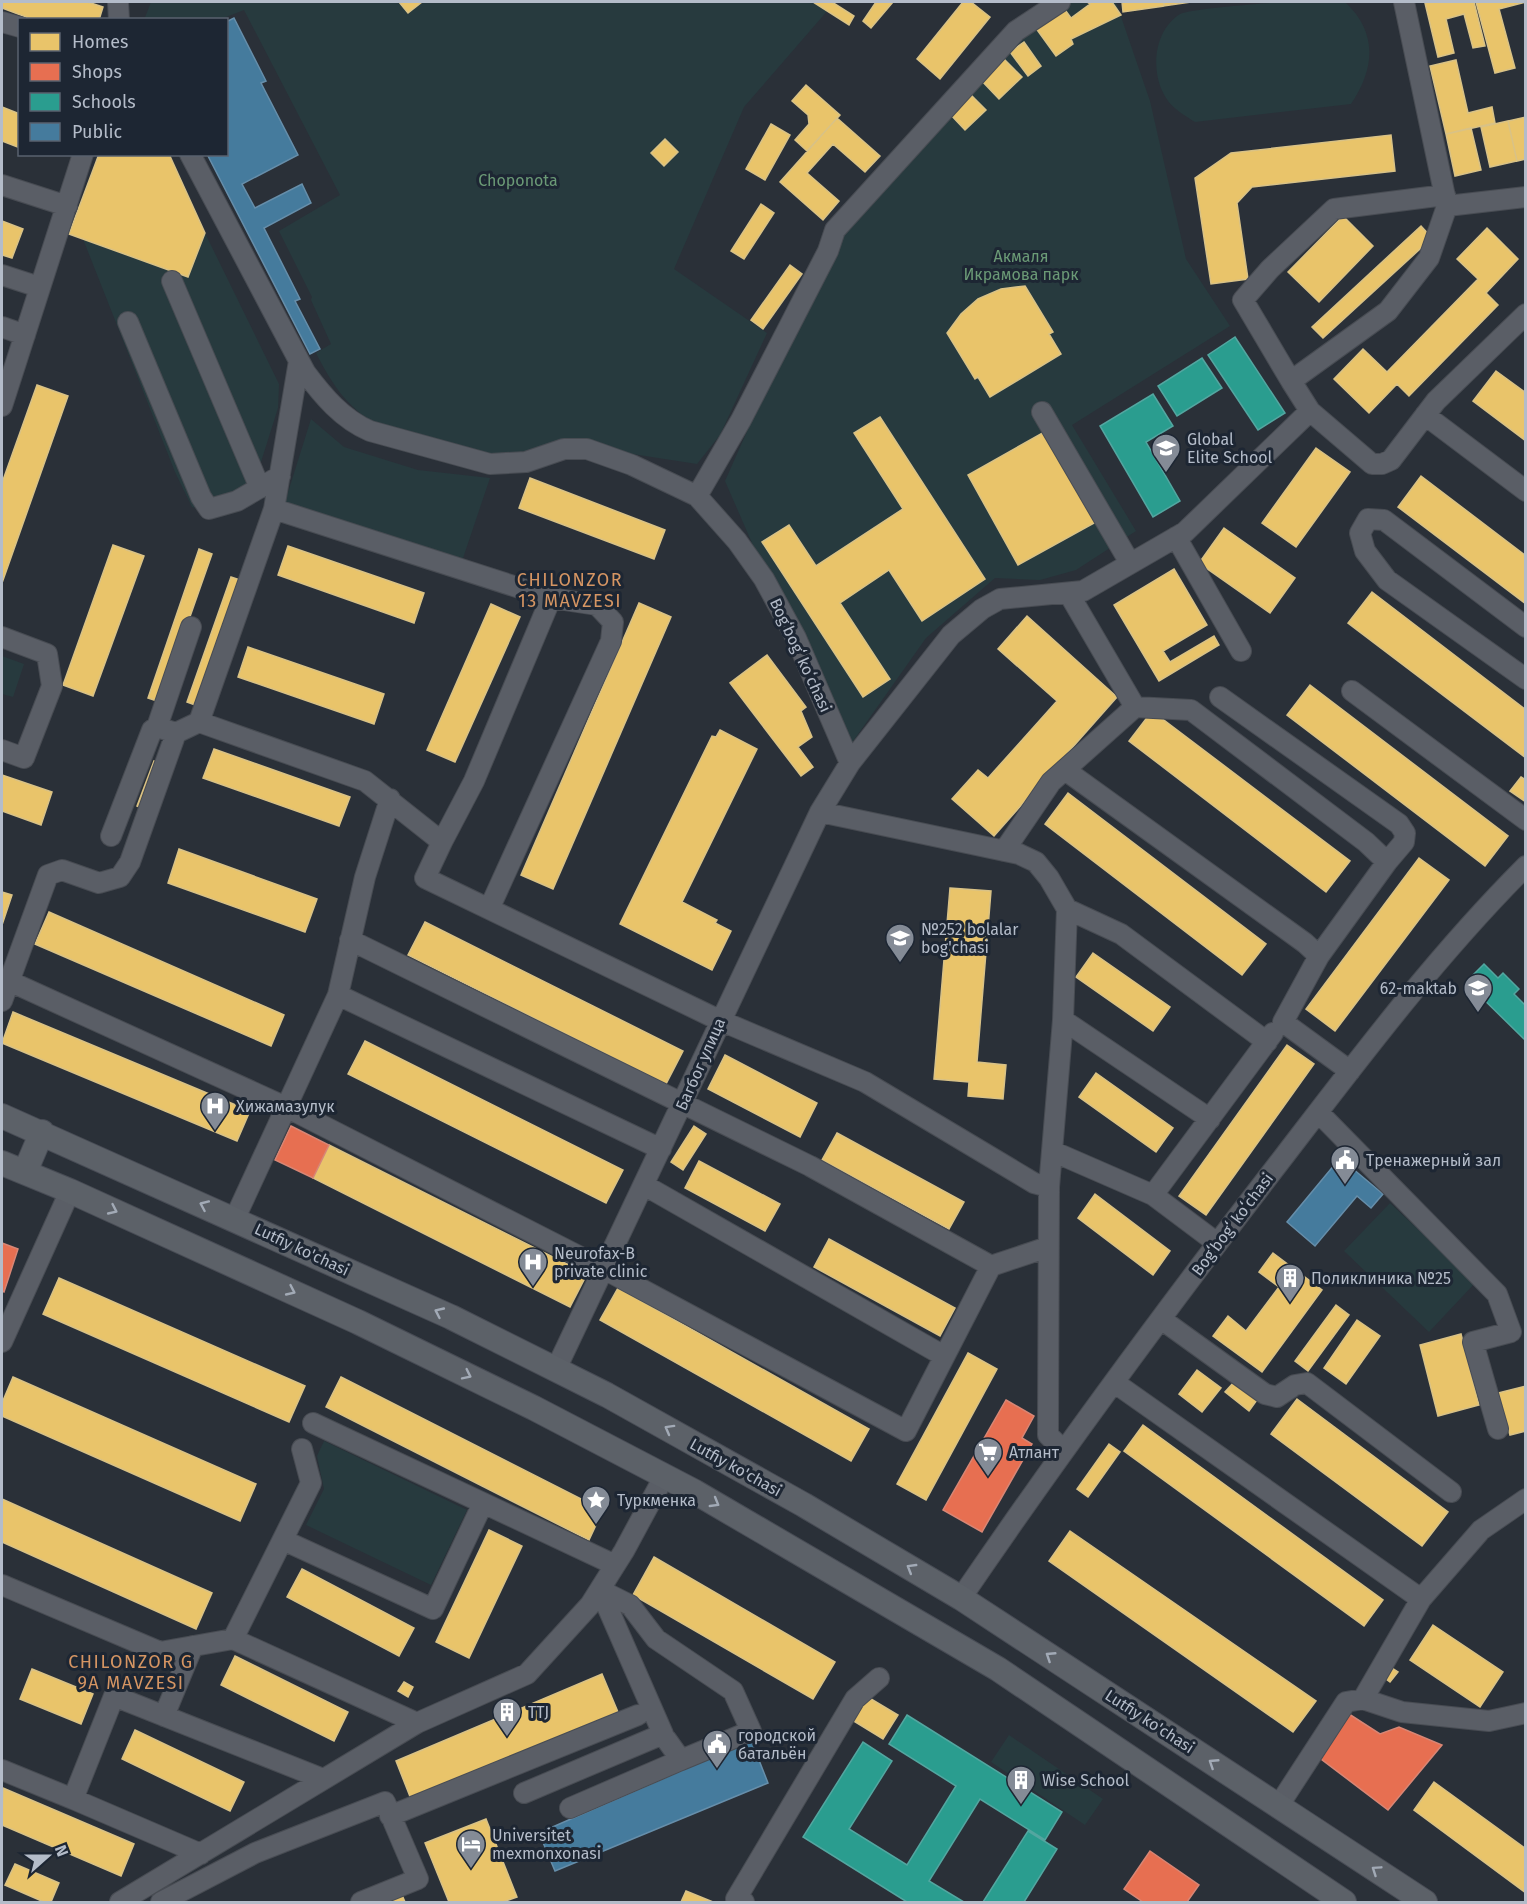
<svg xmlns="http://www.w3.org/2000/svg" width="1527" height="1904" font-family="'Fira Sans',sans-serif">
<rect width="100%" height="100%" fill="#2a3038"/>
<path fill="#273a3e" d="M151 2H835L744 107 674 269 767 333 720 435 697 464 626 453 582 439 566 438 534 451 500 458 376 424C346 406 332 384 316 353L331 344 311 300 312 297 279 231 340 195 244 10 221 19 144 20Z
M1051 2H1116L1150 101 1186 259 1230 326 1072 425 1136 531 1076 570 1040 580 995 578 926 638 844 754 725 481 834 236Z
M1282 2H1345C1378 33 1375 68 1351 104L1195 122C1184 115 1173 109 1166 98 1150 73 1153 31 1180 14 1189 9 1266 3 1282 2Z
M205 233 279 384 278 408 255 481 215 513 192 507 175 472 83 239 188 277Z
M311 419 344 447 418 470 490 478 460 567 285 502Z
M2 656 24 664 13 697 2 694Z
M1390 1203 1475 1283 1429 1332 1344 1251Z
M324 1441 467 1510 431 1585 306 1525 324 1489 317 1456Z
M1009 1735 1103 1799 1085 1825 991 1762Z"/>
<path fill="#e9c46a" stroke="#d9c286" stroke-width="1.5" d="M2 2H88L103 7 99 20H34L2 8Z
M399 2H422L408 13Z
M813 2H832L854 16 849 25Z
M876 2H893L871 28 863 21Z
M963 2H971L990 17 940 79 917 59Z
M1087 2H1112L1121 15 1071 39 1073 44 1056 56 1035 27 1063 7 1071 18 1090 4Z
M1122 2H1164V6L1123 12Z
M1164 2H1191L1164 6Z
M1430 2H1474L1485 46 1473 48 1464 14 1446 19 1454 53 1438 57 1425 3Z
M1476 2H1526L1499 9 1515 68 1495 73Z
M1024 42 1041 66 1028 76 1010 52Z
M1003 58 1022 77 999 99 980 79Z
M1456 60 1468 113 1492 107 1495 123 1446 134 1430 66Z
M806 85 840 115 807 151 795 140 809 124 808 115 792 101Z
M969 93 986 110 965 130 949 113Z
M2 107 20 114V148L2 141Z
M1526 117V159L1517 161 1508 121Z
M837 118 880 156 865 172 833 144 807 173 839 201 823 220 780 182Z
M1508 121 1517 161 1490 167 1481 127Z
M771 124 790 135 765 180 746 169Z
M1471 128 1481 170 1455 176 1446 134Z
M1391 135 1395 171 1252 187 1237 203 1248 279 1211 284 1195 178 1231 153Z
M665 139 678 152 664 166 651 153Z
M99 154H169L205 233 188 277 69 234Z
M761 204 774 213 744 259 731 251Z
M1343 216 1373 246 1319 302 1288 272Z
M2 221 23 229 12 258 2 255Z
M1421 226 1432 238 1323 338 1312 327Z
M1487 228 1518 259 1486 293 1498 305 1409 396 1397 384 1369 413 1334 379 1363 349 1387 372 1478 279 1457 259Z
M790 265 802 274 763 329 751 320Z
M1025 286 1053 332 1049 334 1061 354 990 397 978 377 975 379 947 333 961 314 978 299 1001 289Z
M1496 371 1526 393V441L1473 401Z
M37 385 68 396 2 583V483Z
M880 417 985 579 922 621 889 570 840 603 890 679 863 697 762 542 789 525 816 566 903 509 854 433Z
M1046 431 1096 522 1018 565 968 475Z
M1316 448 1350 472 1296 547 1262 523Z
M1421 476 1526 556V604L1398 507Z
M530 478 665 530 654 559 519 508Z
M1224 528 1295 578 1270 613 1199 563Z
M113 545 144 556 93 696 63 685Z
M288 546 424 593 414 623 278 575Z
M199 549 212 554 160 702 148 698Z
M1174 569 1207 625 1163 651 1170 662 1214 636 1219 645 1159 681 1114 605Z
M231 577 243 581 198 706 187 702Z
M1372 592 1526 710V758L1348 623Z
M639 603 671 617 553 889 521 875Z
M491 604 520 617 455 762 427 750Z
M1027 616 1117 697 994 836 952 799 978 770 988 778 1057 701 998 649Z
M248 647 384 694 374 724 238 677Z
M767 655 806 707 801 711 812 737 798 747 813 767 801 776 730 683Z
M1310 685 1508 836 1485 866 1287 715Z
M1152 711 1350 861 1326 892 1129 741Z
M720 730 757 749 682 902 717 920 715 923 731 931 712 970 620 924 712 736 716 737Z
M214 749 350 797 339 826 203 778Z
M154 761 164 765 147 810 137 806Z
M2 775 52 792 41 825 2 811Z
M1521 777 1526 780V802L1510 791Z
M1068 793 1266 944 1242 975 1045 824Z
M179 849 317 899 305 932 168 883Z
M1419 858 1449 880 1335 1031 1306 1009Z
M950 888 991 891 977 1062 1006 1065 1003 1099 968 1096 969 1082 934 1079Z
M2 892 12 895 2 925Z
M49 912 284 1015 271 1046 35 944Z
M425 922 683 1051 666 1084 408 955Z
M1093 953 1170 1007 1153 1031 1076 977Z
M13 1012 250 1111 237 1141 2 1043Z
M365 1041 623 1170 606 1203 348 1074Z
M1287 1045 1314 1064 1206 1215 1179 1196Z
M725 1055 817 1103 800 1137 708 1089Z
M1096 1073 1173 1128 1156 1152 1079 1097Z
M694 1126 706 1134 683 1170 671 1162Z
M837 1133 964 1202 949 1229 822 1160Z
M329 1145 587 1274 570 1307 313 1178Z
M699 1161 780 1204 765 1231 685 1188Z
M1095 1194 1170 1251 1153 1275 1078 1218Z
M829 1239 955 1308 940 1336 814 1267Z
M1273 1253 1322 1290 1262 1372 1213 1336 1228 1316 1246 1331 1279 1287 1259 1272Z
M59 1278 305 1386 289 1422 43 1314Z
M618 1288 869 1429 851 1461 600 1320Z
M1336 1305 1349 1315 1308 1371 1295 1361Z
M1357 1320 1380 1336 1346 1384 1324 1368Z
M1461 1334 1479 1405 1438 1416 1420 1345Z
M968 1353 997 1369 926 1500 897 1484Z
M1197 1370 1221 1388 1202 1412 1179 1394Z
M13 1377 256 1484 240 1521 2 1416V1403Z
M341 1377 603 1510 589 1540 326 1407Z
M1234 1382 1257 1400 1249 1411 1225 1392Z
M1526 1386V1431L1510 1435 1498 1393Z
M1297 1399 1448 1512 1422 1546 1271 1434Z
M1143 1425 1383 1600 1364 1626 1124 1451Z
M1109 1444 1120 1452 1088 1497 1077 1489Z
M2 1499 212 1593 196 1629 2 1542Z
M489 1530 522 1546 469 1658 436 1642Z
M1070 1531 1316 1701 1293 1732 1049 1561Z
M654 1557 835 1662 813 1699 633 1595Z
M302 1569 414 1628 399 1656 287 1597Z
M1433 1625 1503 1672 1480 1707 1410 1660Z
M235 1656 348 1712 334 1741 221 1685Z
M1389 1666 1398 1672 1390 1682 1382 1676Z
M32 1669 93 1694 81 1724 20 1699Z
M602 1674 618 1712 411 1799 396 1761Z
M404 1682 413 1687 408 1697 398 1691Z
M866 1696 898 1715 883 1739 852 1720Z
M135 1730 244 1782 230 1811 122 1759Z
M1434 1782 1526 1849V1893L1414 1810Z
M3 1788 134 1844 121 1876 2 1825Z
M486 1819 517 1897 503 1902H449L425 1843Z
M15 1864 59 1883 51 1902H44L5 1885Z
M686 1891 713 1902H681Z
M402 1895 405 1902H386Z"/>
<path fill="#e76f51" stroke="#d88675" stroke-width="1.5" d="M291 1126 329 1145 313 1178 275 1160Z
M2 1243 18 1249 4 1292 2 1291Z
M1006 1400 1034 1416 1022 1438 1032 1444 982 1532 943 1510Z
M1349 1714 1380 1734 1399 1727 1442 1745 1388 1810 1321 1759Z
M1150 1851 1199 1885 1187 1902H1143L1124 1889Z"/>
<path fill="#2a9d8f" stroke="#53a6a0" stroke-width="1.5" d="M1235 337 1285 413 1258 430 1208 355Z
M1202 358 1222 388 1177 416 1158 386Z
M1153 394 1173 426 1146 442 1180 501 1153 517 1100 426Z
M1484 964 1498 978 1503 973 1519 989 1514 994 1526 1006V1041L1466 982Z
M907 1715 1062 1812 1045 1840 980 1799 929 1881 964 1902H907L803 1837 863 1742 892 1761 849 1829 907 1865 956 1786 889 1744Z
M1028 1831 1057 1849 1024 1902H983Z"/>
<path fill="#457b9d" stroke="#668eaa" stroke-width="1.5" d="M234 18 266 81 261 83 298 155 242 184 255 208 302 184 311 203 264 228 300 299 295 301 320 349 310 354 207 154H226V22Z
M1340 1158 1383 1194 1371 1208 1357 1196 1315 1246 1287 1222Z
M751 1740 768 1783 555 1871 539 1833Z"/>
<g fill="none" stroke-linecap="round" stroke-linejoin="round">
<g stroke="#484c53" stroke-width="22">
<path id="minor" d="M118 2 119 20
M1404 2 1447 206 1429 258 1388 311 1291 381 1310 411 1372 464H1382L1391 460 1436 401 1526 314
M2 22 20 27
M190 154 305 372C323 396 342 419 370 431L490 464 526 462 564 449H587L632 465 697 496 737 541 764 579 796 638 850 763
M2 185 67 206
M1447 206 1526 197
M2 275 39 287
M172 281 260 488
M128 322 201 497 209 509 237 501 280 476
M2 327 25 335
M1291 381 1243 300 1270 269 1334 209 1445 195
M2 406 83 154
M1042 412 1130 563
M1425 415 1526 491
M697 496 741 420 828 251 835 230 1016 31 1060 2
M274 509 551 598 597 605 613 622 611 641 489 909
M1176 537 1241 651
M1526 627 1384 520 1368 519 1360 533 1365 551 1387 580 1526 679
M2 637 47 654 52 686 24 758 2 750
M1352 691 1526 820
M1220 697 1399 824 1405 833 1404 842 1387 862
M1135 707 1191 710 1366 842 1387 862 1319 956
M199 722 365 781 442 842 425 878 719 1020 865 1082 1034 1183 1049 1187
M157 727 191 627
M1065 770 1305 943 1319 956 1283 1022 1350 1071
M820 812 1019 854 1036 862 1049 878 1067 909 1063 1020 1049 1187 1048 1435 1064 1451
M111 836 152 730 157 727 176 733
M442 842 474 781 551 598
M1004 851 1051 782 1135 707 1069 594
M1067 909 1121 934 1267 1042
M350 940 810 1166 991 1266
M9 981 288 1108 604 1269 906 1431 991 1266 1048 1247
M338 995 661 1149
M2 1001 48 875 62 870 99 883 120 877 130 862 176 733 199 722 274 509 299 361
M1063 1020 1210 1119
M1318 1112 1497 1294 1511 1332 1473 1342 1498 1429
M1052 1151 1153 1195 1217 1243
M644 1185 944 1356
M1153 1195 1273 1033
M235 1218 338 995 365 877 390 799
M1161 1319 1265 1394 1277 1397 1295 1385 1307 1383 1451 1492
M2 1342 70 1191
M556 1369 820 812 850 763 951 635 982 609 1000 599 1083 591 1185 532 1310 411
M1115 1383 1421 1599
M313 1423 615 1565
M283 1540 433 1609 483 1503
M2 1585 160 1652 233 1639 311 1483 302 1449
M600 1590 630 1605 656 1639 733 1691 751 1731 681 1760 666 1739
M961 1598C1064 1447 1173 1300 1285 1155 1361 1056 1437 955 1526 866
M233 1639 417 1723
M1363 1699 1421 1599 1481 1530 1526 1499
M164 1716 193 1646
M2 1770 73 1799 114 1696 323 1779
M524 1793 663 1734 600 1590
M73 1799 201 1854
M1279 1805 1346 1702 1363 1699 1402 1712 1489 1721 1526 1713
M570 1808 681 1760
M390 1816 638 1715
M120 1902 417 1723 527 1674 590 1605 624 1551 665 1475
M161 1902 255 1853 385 1802 418 1879 361 1902
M744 1902 736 1899 855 1699 879 1678"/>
</g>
<g stroke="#484c55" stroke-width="26">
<path id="major" d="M2 1116 451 1317 607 1395 804 1505 961 1598 1425 1902
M2 1163 70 1191 358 1322 534 1408 695 1492 998 1669 1344 1902
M25 1172 42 1132"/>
</g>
<use href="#minor" stroke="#5a5e66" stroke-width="20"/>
<use href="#major" stroke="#5c6168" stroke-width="24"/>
</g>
<defs><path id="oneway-chevron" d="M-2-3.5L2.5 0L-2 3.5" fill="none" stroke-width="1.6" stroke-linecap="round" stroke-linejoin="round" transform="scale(1.5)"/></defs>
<g stroke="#a2aab6">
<use href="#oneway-chevron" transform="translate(204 1205) rotate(-156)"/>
<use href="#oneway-chevron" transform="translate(113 1210) rotate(25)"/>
<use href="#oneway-chevron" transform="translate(291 1291) rotate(25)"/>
<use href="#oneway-chevron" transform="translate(439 1312) rotate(-155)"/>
<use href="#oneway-chevron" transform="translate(467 1375) rotate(26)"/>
<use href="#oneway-chevron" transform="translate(669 1429) rotate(-151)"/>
<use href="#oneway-chevron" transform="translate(715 1503) rotate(30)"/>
<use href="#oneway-chevron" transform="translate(911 1568) rotate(-149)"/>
<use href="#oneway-chevron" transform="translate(1050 1656) rotate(-147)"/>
<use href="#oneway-chevron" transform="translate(1213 1763) rotate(-147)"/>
<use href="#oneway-chevron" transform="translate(1376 1870) rotate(-146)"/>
</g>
<defs>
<g id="school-pin" transform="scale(1.5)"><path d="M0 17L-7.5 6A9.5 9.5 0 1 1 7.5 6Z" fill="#848b96" stroke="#1d2633"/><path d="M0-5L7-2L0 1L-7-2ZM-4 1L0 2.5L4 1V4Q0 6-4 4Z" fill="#fff"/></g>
<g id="hospital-pin" transform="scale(1.5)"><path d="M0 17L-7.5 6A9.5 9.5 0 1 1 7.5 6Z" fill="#848b96" stroke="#1d2633"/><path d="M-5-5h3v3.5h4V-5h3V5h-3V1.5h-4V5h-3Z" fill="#fff"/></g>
<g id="civic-pin" transform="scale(1.5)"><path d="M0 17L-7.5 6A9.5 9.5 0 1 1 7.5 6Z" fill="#848b96" stroke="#1d2633"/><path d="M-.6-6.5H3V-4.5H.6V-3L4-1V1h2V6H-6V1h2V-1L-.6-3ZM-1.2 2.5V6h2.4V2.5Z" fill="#fff"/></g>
<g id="building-pin" transform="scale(1.5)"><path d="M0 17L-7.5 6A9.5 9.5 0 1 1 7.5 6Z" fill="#848b96" stroke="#1d2633"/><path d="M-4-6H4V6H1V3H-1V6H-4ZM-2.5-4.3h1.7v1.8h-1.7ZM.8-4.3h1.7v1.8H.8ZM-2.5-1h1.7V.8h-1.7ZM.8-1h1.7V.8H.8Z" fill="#fff"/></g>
<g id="supermarket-pin" transform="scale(1.5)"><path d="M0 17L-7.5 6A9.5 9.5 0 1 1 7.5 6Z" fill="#848b96" stroke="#1d2633"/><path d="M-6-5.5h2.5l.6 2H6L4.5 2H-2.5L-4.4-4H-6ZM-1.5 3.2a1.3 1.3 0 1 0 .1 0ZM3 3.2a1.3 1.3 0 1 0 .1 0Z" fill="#fff"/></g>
<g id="sight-pin" transform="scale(1.5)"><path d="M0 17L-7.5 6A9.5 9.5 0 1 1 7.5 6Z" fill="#848b96" stroke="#1d2633"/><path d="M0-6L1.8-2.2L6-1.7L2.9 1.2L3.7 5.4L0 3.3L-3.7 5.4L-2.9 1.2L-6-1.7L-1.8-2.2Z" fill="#fff"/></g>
<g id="hotel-pin" transform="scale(1.5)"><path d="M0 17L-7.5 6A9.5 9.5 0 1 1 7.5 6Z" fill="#848b96" stroke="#1d2633"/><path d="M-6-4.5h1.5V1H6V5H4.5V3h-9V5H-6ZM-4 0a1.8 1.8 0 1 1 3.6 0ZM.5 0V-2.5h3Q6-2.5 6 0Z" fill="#fff"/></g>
</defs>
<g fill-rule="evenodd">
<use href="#school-pin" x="1166" y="448"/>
<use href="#school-pin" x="900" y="938"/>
<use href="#school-pin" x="1478" y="988"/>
<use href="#hospital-pin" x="215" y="1106"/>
<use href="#civic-pin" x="1345" y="1160"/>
<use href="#hospital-pin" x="533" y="1262"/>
<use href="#building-pin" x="1290" y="1278"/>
<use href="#supermarket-pin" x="988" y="1452"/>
<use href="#sight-pin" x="596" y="1500"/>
<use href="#building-pin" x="507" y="1712"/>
<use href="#civic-pin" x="717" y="1744"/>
<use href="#building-pin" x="1021" y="1780"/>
<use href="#hotel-pin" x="471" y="1844"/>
</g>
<g text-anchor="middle" stroke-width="6" stroke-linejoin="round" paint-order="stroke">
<g font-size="16" fill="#6b9a76" stroke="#1d2633">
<text x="518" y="186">Choponota</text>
<text x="1021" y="262">Акмаля<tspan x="1021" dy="18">Икрамова парк</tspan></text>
</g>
<g font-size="16" fill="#b4bcc9" stroke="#1d2633" text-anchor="start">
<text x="1187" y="445">Global<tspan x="1187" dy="18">Elite School</tspan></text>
<text x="921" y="935">№252 bolalar<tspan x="921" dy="18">bog'chasi</tspan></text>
<text x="1457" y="994" text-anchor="end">62-maktab</text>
<text x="236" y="1112">Хижамазулук</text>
<text x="1366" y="1166">Тренажерный зал</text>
<text x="554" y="1259">Neurofax-B<tspan x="554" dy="18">private clinic</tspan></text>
<text x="1311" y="1284">Поликлиника №25</text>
<text x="1009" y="1458">Атлант</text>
<text x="617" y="1506">Туркменка</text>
<text x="528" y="1718">TTJ</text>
<text x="738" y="1741">городской<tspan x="738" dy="18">батальён</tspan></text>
<text x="1042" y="1786">Wise School</text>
<text x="492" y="1841">Universitet<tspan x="492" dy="18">mexmonxonasi</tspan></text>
</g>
<g font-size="16" fill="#b4bcc9" stroke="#1d2633">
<text transform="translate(801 655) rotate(65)" y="6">Bogʻbogʻ koʻchasi</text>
<text transform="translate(700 1064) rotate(-66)" y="6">Багбог улица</text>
<text transform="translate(1232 1224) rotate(-53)" y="6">Bogʻbogʻ koʻchasi</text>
<text transform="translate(302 1249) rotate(25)" y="6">Lutfiy ko'chasi</text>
<text transform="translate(736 1467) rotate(29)" y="6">Lutfiy ko'chasi</text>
<text transform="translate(1150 1721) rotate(33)" y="6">Lutfiy ko'chasi</text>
</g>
<g font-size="18" letter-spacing="1.5" fill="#d59563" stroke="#1d2633">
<text x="570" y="586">CHILONZOR<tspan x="570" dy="21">13 MAVZESI</tspan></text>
<text x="131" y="1668">CHILONZOR G<tspan x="131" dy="21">9A MAVZESI</tspan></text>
</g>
</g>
<rect width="1527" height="1904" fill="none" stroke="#b4bcc9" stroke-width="6"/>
<rect x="18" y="18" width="210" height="138" fill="#1d2633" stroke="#59626f" stroke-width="1.5"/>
<rect x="30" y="33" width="30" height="18" fill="#e9c46a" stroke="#59626f" stroke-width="1.5"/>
<text x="72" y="48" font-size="18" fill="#b4bcc9">Homes</text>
<rect x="30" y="63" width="30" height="18" fill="#e76f51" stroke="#59626f" stroke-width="1.5"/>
<text x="72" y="78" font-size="18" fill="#b4bcc9">Shops</text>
<rect x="30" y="93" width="30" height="18" fill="#2a9d8f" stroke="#59626f" stroke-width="1.5"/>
<text x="72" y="108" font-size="18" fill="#b4bcc9">Schools</text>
<rect x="30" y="123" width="30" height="18" fill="#457b9d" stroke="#59626f" stroke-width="1.5"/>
<text x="72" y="138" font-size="18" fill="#b4bcc9">Public</text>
<g transform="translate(48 1856) rotate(69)" stroke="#1d2633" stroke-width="4.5" paint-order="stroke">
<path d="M0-4.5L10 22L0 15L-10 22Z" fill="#b4bcc9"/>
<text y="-9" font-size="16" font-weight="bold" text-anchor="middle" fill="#b4bcc9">N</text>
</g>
</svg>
